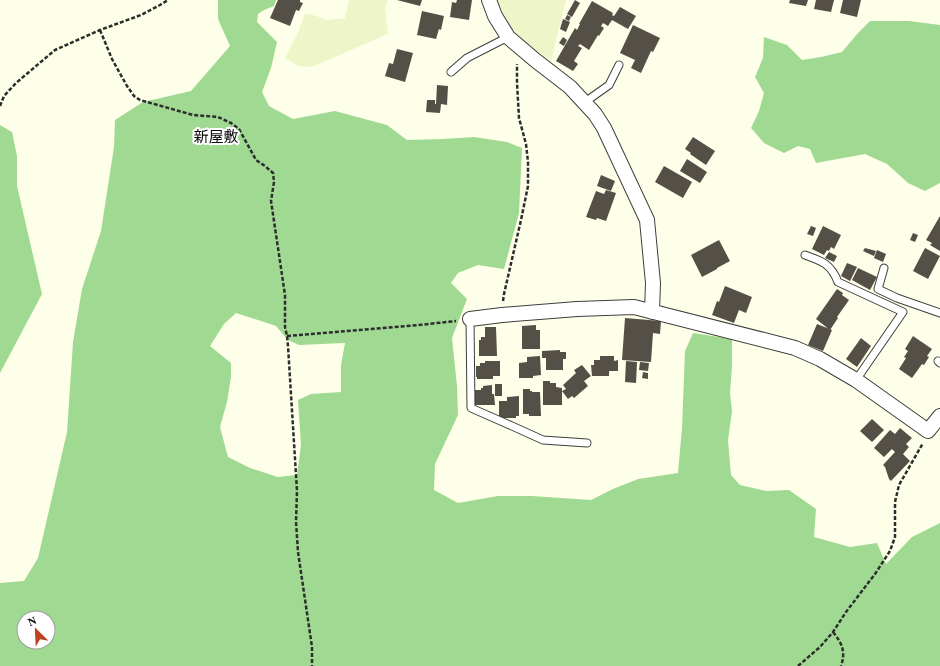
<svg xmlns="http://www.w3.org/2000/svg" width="940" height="666" font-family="'Times New Roman','Noto Sans JP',serif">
<rect width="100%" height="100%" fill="#feffe9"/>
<path fill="#edf5c9" d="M349 0H388L385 8 388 34 312 67 298 66 285 58 297 35 305 14H310L328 20 345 18Z
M494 0H566L551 61 524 41 507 23Z"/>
<path fill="#a0da92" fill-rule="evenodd" d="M218 0H276L274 6 264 10 258 14 257 22 277 42 271 68 262 92 269 106 293 119 335 111 387 125 407 140 442 139 474 137 507 142 522 148 519 213 504 269 478 265 458 273 451 283 467 299 452 338 457 386 458 415 435 464 434 490 458 503 498 496H532L591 500 613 489 638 479 678 473 682 428 685 351 693 333 732 339V366L730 393 732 411 728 440 731 475 740 485 766 491 789 490 816 509 814 537 850 547 877 543 886 564 912 537 940 523V666H0V583L24 581 38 558 67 432 73 342 82 289 101 231 114 147 115 120 143 102 191 91 230 46 218 19ZM236 313 276 326 288 340 299 345 345 343 341 365V392L311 394 298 400 301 445 297 475 278 477 250 468 228 457 220 427 227 402 231 377V363L210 346 224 324ZM24 618H48V642H24Z
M870 21H909L940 25V183L925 191 908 183 887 164 865 154 816 163 810 149 798 146 784 153 764 143 751 128 759 111 764 93 755 77 763 58 764 37 787 45 802 60 821 57 842 52 858 33Z
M0 125 12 132 17 156V186L42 294 0 373Z"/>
<path fill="#544f47" d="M278 0H300V2L303 3 299 11 296 10 290 26 270 18Z
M397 0H422L420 6Z
M457 0H472L469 20 450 17 452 2 456 3Z
M575 0 580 3 572 17 567 14Z
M790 0H808L806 6 789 3Z
M816 0H834L831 12 814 9Z
M843 0H861L857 17 840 13Z
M592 1 613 13 612 15 614 16 620 7 636 16 628 29 612 20 608 26 603 23 601 26 604 28 599 36 598 35 589 50 580 44 578 46 582 48 574 61 578 64 573 71 556 61 575 28 577 30 580 24H579Z
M422 11 444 16 441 30 439 29 436 39 417 35Z
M567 15 571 17 569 21 565 19Z
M563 19 570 22 566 32 560 29Z
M633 25 660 38 653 52 651 51 641 73 631 68 635 60 620 53Z
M563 37 567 40 564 46 559 43Z
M397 49 413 53 405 82 385 76 389 63 393 64Z
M437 85 448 86 447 105 441 104 440 113 426 112 427 100H435V104H436Z
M693 137 715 151 706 165 690 154 691 153 685 149Z
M687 159 707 172 700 183 680 171Z
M664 166 692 182 683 198 655 182Z
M601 175 615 181 611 191 597 186Z
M606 190 616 193 606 221 597 218 596 220 586 217 596 191 604 194Z
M940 216V251L930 245 932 243 926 240Z
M811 226 816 228 813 236 807 234Z
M823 226 841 235 834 249 831 247 829 251 827 250 824 255 812 249Z
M913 233 918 235 915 242 910 240Z
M719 240 730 261 717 268V269L702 277 691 255Z
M865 248 876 251 874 256 863 251Z
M925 248 940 256 928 279 913 271Z
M877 250 886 254 883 262 874 258Z
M829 252 837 256 834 262 825 258Z
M847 263 857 267 850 281 841 276Z
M858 268 877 277 870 290 852 280Z
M725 286 752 297 746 313 739 310 734 323 712 315 717 301 719 302Z
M837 289 843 293 842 295 849 300 837 317 838 318 830 330 816 319Z
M625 318 661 321 660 334 653 333 651 362 622 360Z
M817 324 832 330 823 351 808 345Z
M536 325V330H540V349H522V326Z
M485 327H496L497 356H479V340H481V337H485Z
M913 336 932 349 927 356 929 357 924 365 922 364 912 378 899 369 906 358 904 357 908 351 905 349Z
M861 338 871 346 857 367 846 359Z
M560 350V352H566V359H563V370H546V358H542V351Z
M540 356 541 375 533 376V378H519V363L527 362V357Z
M600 356H614V361L618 360V371H609V376H592L591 365H594V360H600Z
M485 361H500V376H493V379H477V377H476V366H480V363H485Z
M626 361 637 362 636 383 625 382Z
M640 362 649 363 648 371 639 370Z
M582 365 591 376 584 381 588 386 574 398 572 396 568 399 562 391 566 389 563 385 576 373 574 370Z
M643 372 648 373V379L642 378Z
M543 381H550V383H556V387L562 388V405H543Z
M495 384H502V396H495Z
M492 385V394H494L495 405H475L474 390H481V388H483V386Z
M523 389H530V391H532V392H540L541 416H529V414H523Z
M519 396V416H516V418H500V416H499V401H507V397Z
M872 419 884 430 872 442 860 431Z
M900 428 912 438 906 444 909 447 903 454 910 461 891 481 889 479 885 467 883 465 895 452 892 449 884 457 874 448 890 430 895 434Z"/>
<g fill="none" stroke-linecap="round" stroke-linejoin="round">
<g stroke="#3e3e3e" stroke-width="9">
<path id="service" d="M451 72 467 58 508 37
M585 102 609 85 619 65
M805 255C822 261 831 264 838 282L903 312 856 380
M884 268 878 289 897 298 940 313
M470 319 471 408 512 426 543 440 587 443
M938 361 940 363"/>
</g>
<g stroke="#3e3e3e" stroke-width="16">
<path id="minor" d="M489 0 495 16 508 37 535 60 570 87 595 114 604 128 647 220 653 283 652 312
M470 319 502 315 577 309 634 307 795 348 820 359 856 380 928 431 940 416"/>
</g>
<path stroke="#2d2d2d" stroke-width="2.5" stroke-dasharray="4 2" stroke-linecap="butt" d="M100 30 112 59 127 86 134 96 140 100 193 115 218 117 231 123 239 129 256 160 265 166 273 173 274 182 271 201 285 295V327L287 336 288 346 297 491 296 522 298 552 312 647V666
M0 106 4 96 16 83 55 50 100 30 141 15 160 5 168 0
M503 301 504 294 521 220 528 186V162L526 144 519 118 517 83V64
M287 336 419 325 456 321
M833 632C842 643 846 652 841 666
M798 666 820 647 833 632 846 612 875 574 890 551 895 537V502L899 485 923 443"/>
<use href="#service" stroke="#fff" stroke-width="7"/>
<use href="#minor" stroke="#fff" stroke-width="14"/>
</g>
<g text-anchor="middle" stroke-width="4" stroke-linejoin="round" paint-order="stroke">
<g font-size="15" fill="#0b0b0b" stroke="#fff">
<text x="216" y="142">新屋敷</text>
</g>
</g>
<g transform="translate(36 630) rotate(336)"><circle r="19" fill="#ffffff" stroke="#9d9d9d"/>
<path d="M0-3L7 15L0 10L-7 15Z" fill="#bd4122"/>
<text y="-6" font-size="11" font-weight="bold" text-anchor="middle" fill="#0b0b0b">N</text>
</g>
</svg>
